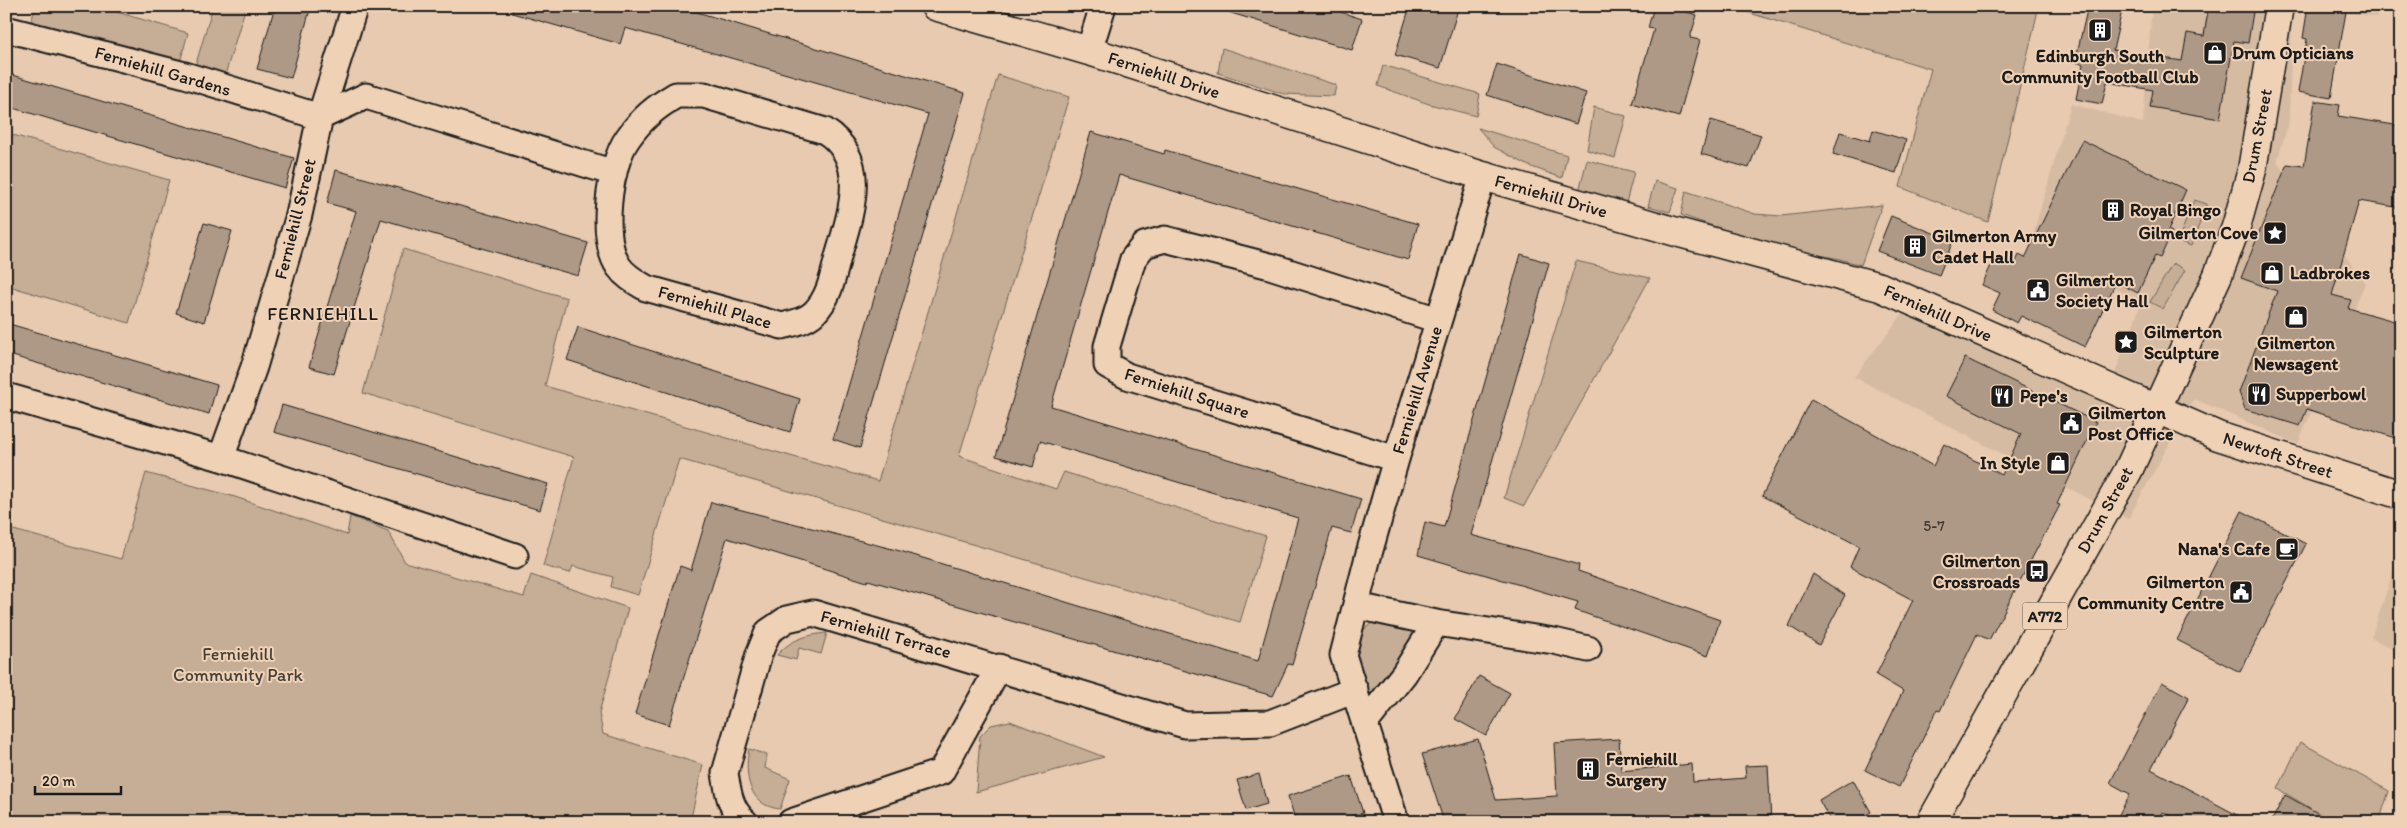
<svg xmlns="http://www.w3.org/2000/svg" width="2407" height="828" font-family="Itim,sans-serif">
<rect width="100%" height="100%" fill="#e7caaf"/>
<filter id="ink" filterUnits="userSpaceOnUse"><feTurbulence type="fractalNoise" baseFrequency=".02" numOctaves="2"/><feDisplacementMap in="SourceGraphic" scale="10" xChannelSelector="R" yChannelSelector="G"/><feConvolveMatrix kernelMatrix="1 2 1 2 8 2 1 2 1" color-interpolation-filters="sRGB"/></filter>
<g filter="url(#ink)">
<path fill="#d6bba3" d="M2152 6H2292L2289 121 2277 162 2365 283 2298 444 2194 399 2128 519 1854 377 1908 307 2104 402 2142 301 2029 248 2071 104 2143 123Z
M2313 6H2378L2376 17Z
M2401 548V653L2371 638Z"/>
<path fill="#c5ad96" stroke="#706459" d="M36 6H97L188 33 179 66 31 22Z
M213 6H246L225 75 195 67Z
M1727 6H2039L1988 222 1900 187 1931 69Z
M1222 48 1336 85 1334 96 1284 94 1218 73Z
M1383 65 1480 94 1476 116 1429 104 1378 86Z
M998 75 1069 97 959 456 1056 489 1064 472 1266 536 1240 622 679 459 638 595 611 587 613 577 573 566 570 573 543 566 574 457 363 393 403 249 567 298 545 386 878 481Z
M1594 107 1626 116 1615 158 1587 150Z
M1478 128 1567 155 1562 178 1529 166 1494 147Z
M6 133 169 180 129 323 6 285Z
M1587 160 1634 172 1626 203 1579 191Z
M1655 181 1678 188 1670 212 1648 206Z
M1686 191 1755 214 1781 216 1882 205 1861 265 1840 259 1768 245 1681 215Z
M2194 200 2207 204 2191 246 2178 241Z
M1576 261 1650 278 1524 506 1504 498Z
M2173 263 2185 270 2163 309 2150 302Z
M146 473 232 496 347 535 350 516 388 531 405 562 524 597 531 575 628 608 599 713 603 734 703 765 690 822H6V528L121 559Z
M1379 617 1414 631 1412 641 1378 694 1360 693 1349 662 1362 631Z
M827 633 821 654 799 648 796 660 777 655C791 639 807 635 827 633Z
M1010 721 1104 757 976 792 980 736 991 725Z
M2300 742 2389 791 2379 822H2303L2310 808 2278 789Z
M749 749 767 755 765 768 790 779 780 809C748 806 744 774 749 749Z"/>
<path fill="#ae9986" stroke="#1c1c1c" d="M275 6H311L291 78 257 69Z
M513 6H609L628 11 630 6H677L965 93 860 448 833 439 928 114 625 28 620 44 512 13Z
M1228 6H1322L1362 19 1352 50 1228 12Z
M1410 6H1459L1440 68 1395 55Z
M1654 6H1667L1697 15 1690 38 1700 40 1679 117 1632 104 1654 29 1648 28Z
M2088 6H2123L2113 50 2182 61 2187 33 2204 36 2208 10 2226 13 2227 6H2254L2248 43 2234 41 2220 119 2150 107 2153 90 2107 82 2102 104 2076 99 2083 64 2075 62Z
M2308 6H2347L2331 98 2298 92 2307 39 2303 38Z
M1497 64 1586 93 1576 124 1487 95Z
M6 73 294 158 285 188 6 106Z
M2315 101 2340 105 2338 116 2401 126V208L2359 201 2332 295 2351 300 2348 308 2401 323V440L2307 409 2300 426 2245 409 2239 392 2277 291 2241 278 2287 164 2304 166Z
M1711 120 1761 135 1749 168 1701 154Z
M1873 130 1906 140 1896 173 1833 154 1840 132 1870 141Z
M1091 132 1164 154 1165 150 1418 224 1408 260 1119 175 1051 406 1361 499 1351 533 1332 528 1292 665 1288 664 1273 696 868 580 867 582 727 538 669 725 635 714 680 566 691 570 711 502 900 551 1258 661 1298 518 1040 441 1033 467 996 456Z
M2082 140 2186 190 2168 230 2172 232 2160 258 2155 256 2138 293 2116 282 2085 347 2021 316 2017 323 1992 310 2000 293 1982 285 1995 257 2014 265 2019 255 2025 258Z
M336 170 588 243 578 276 381 219 334 374 309 367 356 211 327 203Z
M1891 216 1953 241 1939 275 1877 251Z
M204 223 232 231 204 322 176 313Z
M1521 254 1549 263 1471 535 1579 565 1578 571 1720 620 1708 656 1575 610 1578 602 1418 555 1425 522 1444 527Z
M6 323 217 385 209 414 6 354Z
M578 327 800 399 790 432 567 360Z
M1965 358 2096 422 2057 504 2060 505 1989 640 1977 634 1940 711 1937 710 1899 787 1865 770 1903 691 1876 675 1913 600 1850 567 1859 546 1762 496 1811 399 1933 466 1944 444 2002 475 2021 434 1946 396Z
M282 405 548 484 540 510 274 432Z
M2242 511 2306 544 2240 672 2177 640Z
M1813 574 1845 595 1819 645 1789 626Z
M1479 676 1510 693 1486 736 1455 719Z
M2162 682 2189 697 2151 769 2250 822H2181L2163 812 2158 822H2115L2130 794 2110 783Z
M1478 739 1496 800 1557 796 1554 743 1619 739 1621 771 1692 764 1693 782 1746 778 1745 766 1768 765 1771 822H1444L1422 754Z
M1259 774 1267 804 1246 810 1237 780Z
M1351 776 1363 813 1351 816 1352 822H1296L1288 796Z
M1853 780 1871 812 1854 822H1831L1819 800Z
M2285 795 2334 822H2271Z"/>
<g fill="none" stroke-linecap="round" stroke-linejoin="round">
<g stroke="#1c1c1c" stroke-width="29">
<path id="street" d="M6 29 185 75 320 117 366 96 614 173
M1089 51 1103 6
M676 95H704L825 131C871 160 850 215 838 257 833 277 829 298 814 313 805 321 794 323 782 326L646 288C636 282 626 277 619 267 599 240 609 164 628 138 642 118 656 107 676 95Z
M6 396 221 458 515 556
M221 458 254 367 299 215 320 117 355 6
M1396 459 1127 376 1107 365V346L1133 259 1144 245 1165 239 1270 266 1438 320
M1357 606 1436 623 1404 674 1366 722
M1436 623 1554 641 1588 649
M745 822C730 809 728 792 725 773L759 654 768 632 787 619 813 613 1185 725 1270 723 1355 690
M791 822 941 772 999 667
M1396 822 1343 655 1368 557 1396 459 1483 176"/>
</g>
<g stroke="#1c1c1c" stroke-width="31">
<path id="secondary" d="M935 6 1089 51 1483 176 1680 233 1880 287 2218 436 2401 495"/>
</g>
<g stroke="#1c1c1c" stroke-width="31">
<path id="primary" d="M1931 822 2128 471 2218 275 2236 227 2252 170 2279 6"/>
</g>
<use href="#street" stroke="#efd1b5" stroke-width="25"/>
<use href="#secondary" stroke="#efd1b5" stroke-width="28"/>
<use href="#primary" stroke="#efd1b5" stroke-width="28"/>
</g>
</g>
<defs>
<g id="building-square" transform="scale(1.25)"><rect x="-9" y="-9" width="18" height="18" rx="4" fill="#1c1c1c" stroke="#efd1b5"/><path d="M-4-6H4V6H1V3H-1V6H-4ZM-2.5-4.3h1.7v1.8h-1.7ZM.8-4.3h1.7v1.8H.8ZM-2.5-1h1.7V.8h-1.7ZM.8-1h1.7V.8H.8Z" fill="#fff"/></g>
<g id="shop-square" transform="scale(1.25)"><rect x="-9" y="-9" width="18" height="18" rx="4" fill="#1c1c1c" stroke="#efd1b5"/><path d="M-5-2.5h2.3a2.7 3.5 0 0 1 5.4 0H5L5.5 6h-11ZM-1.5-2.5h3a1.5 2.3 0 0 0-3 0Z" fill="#fff"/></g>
<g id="sight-square" transform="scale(1.25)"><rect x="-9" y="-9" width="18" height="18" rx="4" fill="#1c1c1c" stroke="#efd1b5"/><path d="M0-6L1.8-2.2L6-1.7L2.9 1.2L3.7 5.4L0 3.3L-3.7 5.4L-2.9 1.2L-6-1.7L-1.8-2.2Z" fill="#fff"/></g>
<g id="civic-square" transform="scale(1.25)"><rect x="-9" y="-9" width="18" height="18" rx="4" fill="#1c1c1c" stroke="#efd1b5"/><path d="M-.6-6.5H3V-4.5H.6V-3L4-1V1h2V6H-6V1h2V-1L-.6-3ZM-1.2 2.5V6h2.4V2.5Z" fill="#fff"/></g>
<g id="restaurant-square" transform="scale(1.25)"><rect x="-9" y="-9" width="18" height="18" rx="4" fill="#1c1c1c" stroke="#efd1b5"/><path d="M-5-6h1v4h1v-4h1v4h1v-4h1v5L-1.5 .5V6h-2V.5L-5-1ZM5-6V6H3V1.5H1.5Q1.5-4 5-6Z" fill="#fff"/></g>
<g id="cafe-square" transform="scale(1.25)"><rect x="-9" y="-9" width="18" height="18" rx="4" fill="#1c1c1c" stroke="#efd1b5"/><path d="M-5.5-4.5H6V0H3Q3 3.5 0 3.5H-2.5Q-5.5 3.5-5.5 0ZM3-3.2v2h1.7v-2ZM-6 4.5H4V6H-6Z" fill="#fff"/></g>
<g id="bus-square" transform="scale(1.25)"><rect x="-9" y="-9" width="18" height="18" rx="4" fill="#1c1c1c" stroke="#efd1b5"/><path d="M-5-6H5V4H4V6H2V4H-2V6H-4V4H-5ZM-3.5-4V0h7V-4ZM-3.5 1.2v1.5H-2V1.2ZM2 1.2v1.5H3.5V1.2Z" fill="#fff"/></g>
</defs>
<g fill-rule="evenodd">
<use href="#building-square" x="2100" y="30"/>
<use href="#shop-square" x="2215" y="53"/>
<use href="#building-square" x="2113" y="210"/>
<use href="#sight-square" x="2275" y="233"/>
<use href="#building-square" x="1915" y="246"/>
<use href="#shop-square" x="2272" y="273"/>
<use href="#civic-square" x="2038" y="290"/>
<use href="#shop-square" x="2296" y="317"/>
<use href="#sight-square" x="2126" y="342"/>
<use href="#restaurant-square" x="2259" y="394"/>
<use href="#restaurant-square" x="2002" y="396"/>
<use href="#civic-square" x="2071" y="423"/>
<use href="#shop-square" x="2058" y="463"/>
<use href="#cafe-square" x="2287" y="549"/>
<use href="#bus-square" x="2037" y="571"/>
<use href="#civic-square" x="2241" y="592"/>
<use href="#building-square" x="1588" y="769"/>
</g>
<g text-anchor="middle" stroke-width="4" stroke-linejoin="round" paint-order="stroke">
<g font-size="15" fill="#403b36">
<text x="1934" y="531">5-7</text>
</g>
<rect fill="#efd1b5" stroke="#5b524a" stroke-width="1" x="2022.5" y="602.5" width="45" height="27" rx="4"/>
<g font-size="16" font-weight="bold" fill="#1c1c1c">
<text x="2045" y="622">A772</text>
</g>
<g font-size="18" font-weight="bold" fill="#1c1c1c" stroke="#efd1b5" text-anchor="start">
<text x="2232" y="59">Drum Opticians</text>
<text x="2100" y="62" text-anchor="middle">Edinburgh South<tspan x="2100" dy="21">Community Football Club</tspan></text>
<text x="2130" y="216">Royal Bingo</text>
<text x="2258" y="239" text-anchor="end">Gilmerton Cove</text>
<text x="1932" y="242">Gilmerton Army<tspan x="1932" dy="21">Cadet Hall</tspan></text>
<text x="2290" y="279">Ladbrokes</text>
<text x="2056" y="286">Gilmerton<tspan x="2056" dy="21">Society Hall</tspan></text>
<text x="2144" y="338">Gilmerton<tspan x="2144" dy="21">Sculpture</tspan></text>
<text x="2296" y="349" text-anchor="middle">Gilmerton<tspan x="2296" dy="21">Newsagent</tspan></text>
<text x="2276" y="400">Supperbowl</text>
<text x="2020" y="402">Pepe's</text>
<text x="2088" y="419">Gilmerton<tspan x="2088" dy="21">Post Office</tspan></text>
<text x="2040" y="469" text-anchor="end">In Style</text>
<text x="2270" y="555" text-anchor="end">Nana's Cafe</text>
<text x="2020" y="567" text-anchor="end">Gilmerton<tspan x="2020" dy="21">Crossroads</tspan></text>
<text x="2224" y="588" text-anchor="end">Gilmerton<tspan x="2224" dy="21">Community Centre</tspan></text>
<text x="1606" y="765">Ferniehill<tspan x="1606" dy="21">Surgery</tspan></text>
</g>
<g font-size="18" fill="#1c1c1c" stroke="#efd1b5">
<text transform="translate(163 71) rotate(16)" y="6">Ferniehill Gardens</text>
<text transform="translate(1164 75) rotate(18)" y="6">Ferniehill Drive</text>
<text transform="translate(2257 136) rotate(-79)" y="6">Drum Street</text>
<text transform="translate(1551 196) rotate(16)" y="6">Ferniehill Drive</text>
<text transform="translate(295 219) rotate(-76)" y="6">Ferniehill Street</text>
<text transform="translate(715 307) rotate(16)" y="6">Ferniehill Place</text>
<text transform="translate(1938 313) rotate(24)" y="6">Ferniehill Drive</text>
<text transform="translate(1417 390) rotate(-73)" y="6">Ferniehill Avenue</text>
<text transform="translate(1187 393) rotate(18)" y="6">Ferniehill Square</text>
<text transform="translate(2278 455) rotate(18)" y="6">Newtoft Street</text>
<text transform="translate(2105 510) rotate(-61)" y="6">Drum Street</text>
<text transform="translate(886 634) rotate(16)" y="6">Ferniehill Terrace</text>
</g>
<g font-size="18" fill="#46403a" stroke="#efd1b5">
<text x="238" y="660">Ferniehill<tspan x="238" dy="21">Community Park</tspan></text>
</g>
<g font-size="19" letter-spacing="1" fill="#1c1c1c" stroke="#efd1b5">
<text x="323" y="320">FERNIEHILL</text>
</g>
</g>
<rect width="2407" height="828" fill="none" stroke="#efd1b5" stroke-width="25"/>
<rect x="12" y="12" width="2382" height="803" fill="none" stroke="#1c1c1c" stroke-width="2" filter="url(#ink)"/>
<path d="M35 786v8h86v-8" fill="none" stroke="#1c1c1c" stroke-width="2.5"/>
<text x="42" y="786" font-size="15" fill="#1c1c1c" stroke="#efd1b5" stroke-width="4" paint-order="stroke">20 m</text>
</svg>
